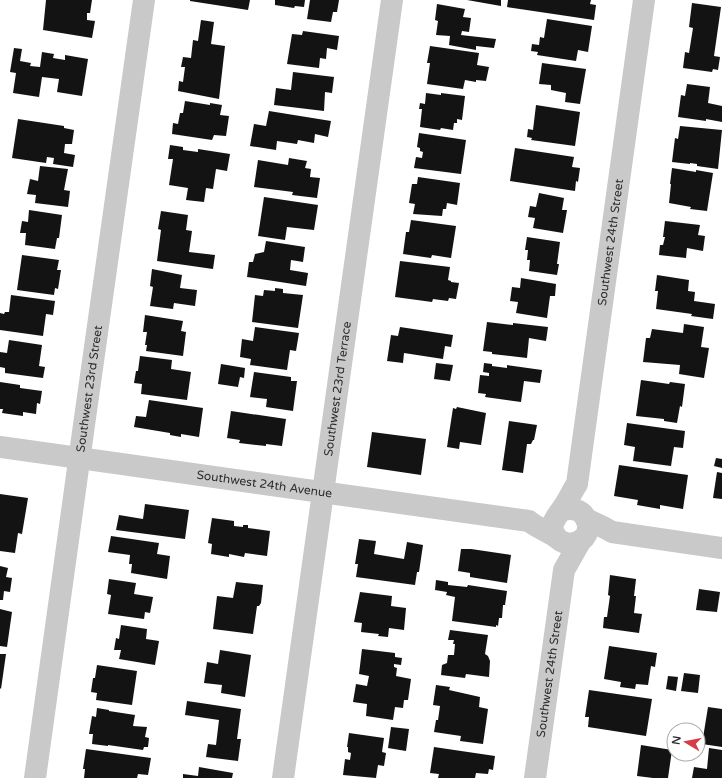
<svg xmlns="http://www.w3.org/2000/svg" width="722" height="778" font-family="'Varela Round',sans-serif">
<rect width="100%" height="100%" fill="#fff"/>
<path fill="#131313" d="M46 0H92L90 13H87V20L95 21 92 38 43 30Z
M190 0H250L248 10 190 1Z
M275 0H305L304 7 295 6 294 8 275 5Z
M310 0H339L337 12H333L331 22 307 19Z
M467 0H501V6Z
M508 0H591L590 4 596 5 594 20 507 7Z
M692 3 721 7 714 56 720 57 718 70 713 69 712 72 683 68 685 52 689 53 693 28 689 27Z
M437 4 465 9 463 17 471 18 469 32 462 31 461 35 496 39 494 48 476 46V50L449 45 450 36 436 35 438 21 435 20Z
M547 19 592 26 588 52 578 50 576 61 537 55 538 52 531 51 532 44 539 45 540 37 544 38Z
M201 20 214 22 211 44 225 46 219 99 178 91 179 81 183 82 185 67H181L183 57 191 58 193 40 198 41Z
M303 31 339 36 337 50 327 48 326 59 320 58 319 68 287 64 292 34 302 35Z
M430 46 479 53 477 65 489 67 486 81 476 80V82L465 80 463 89 427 84 430 63H427Z
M14 48 22 49 20 61 31 63 30 66 40 67 42 52 54 54 53 58 65 60V55L88 59 82 96 57 92 59 79 42 77 39 97 13 93 16 73 10 72Z
M542 63 586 69 580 104 565 102 566 93 551 90V85L539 84Z
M293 72 334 77 332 93 325 92 324 111 274 105 276 88 291 90Z
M687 84 710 87 708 103 722 106V122L706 119V121L678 117 681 95 685 96Z
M426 93 441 95V93L465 96 462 120 457 119V123H454L453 130 441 128 440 130 420 127 422 109H419L420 103 425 104Z
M185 101 210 105V103L222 105 220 115 229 116 226 136 214 135 212 140 172 134 173 123 178 124 180 113H183Z
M536 105 580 112 575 146 531 140 532 138 527 137 528 129 533 130Z
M269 111 331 121 328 137 315 134 314 143 298 140 297 144 277 141 276 150 250 146 254 124 266 126Z
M18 119 64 126V128L74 130 72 144H65L64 153 75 155 73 167 53 164 54 158 47 157 46 163 12 158Z
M680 126 722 130 718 169 697 166V164L690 163V164L672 162 675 138 678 139Z
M419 133 466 140 461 174 414 168 416 157 422 158 423 152 420 151V148L417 147Z
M170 145 183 147V150L198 152V149L230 154 227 171 216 169 213 189 206 188 204 202 186 200 188 188 169 185 173 159H168Z
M515 148 574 157 572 167 580 168 578 182 576 181 575 191 510 181Z
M289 158 307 161 305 168 311 169 310 177 320 178 317 198 292 195 293 192 254 187 258 160 288 165Z
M40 166 68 169 64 190 70 191 68 207 35 203 36 195 27 194 30 179 38 181Z
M672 168 696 172V170L713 173 707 211 690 209 691 207 669 203 671 184H670Z
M418 177 460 183 457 205 447 203 446 209H443L442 216 413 214 415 204 409 203 412 184H417Z
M539 193 564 198 562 210H567L563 233 533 228 535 218 528 217 530 206 536 207Z
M264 197 318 205 314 230 287 227 285 240 258 236Z
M29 210 62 215 59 238H57L55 249 25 245 26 233H20L22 221 28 222Z
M161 211 188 215 186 230 192 231 189 252 215 255 213 269 157 261 161 230 158 229Z
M411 220 456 226 451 258 432 255 431 258 403 254 406 232H409Z
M665 221 700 225 698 235 705 236 703 251 687 248 686 258 659 255 660 245H663L665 237H663Z
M527 237 560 242 557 264H559L557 275 529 271 530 260H527L528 250H525Z
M266 241 305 247 303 262 291 260 290 270 308 273 306 286 247 277 249 262H253L255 254 264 252Z
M22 255 59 260 57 270H61L58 289 55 288 54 295 17 290Z
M400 261 450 267 448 280 451 281V282L459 283 456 299 449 298 448 301 433 299 432 302 395 297Z
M152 269 182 275 180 288 197 290 195 306 174 303 173 309 150 306 153 287 150 286Z
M657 275 689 280 688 291 695 292 694 301 715 304 713 319 691 316 692 314 656 309 658 291H655Z
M521 278 556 284 555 296H550L547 318 516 313 518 302 510 301 512 287 520 288Z
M275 288 283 289V293L303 295 298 328 252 322 255 295 263 296 264 290 275 291Z
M11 295 55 301 53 315 46 314 43 336 0 330V313L4 314 5 312H9Z
M145 315 183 321 181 331 186 332 183 356 146 351 147 345H145L147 332H143Z
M487 322 513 325V323L548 327 546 341 529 338 527 358 492 354V352L483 351Z
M684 324 704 327 701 347 709 348 704 378 679 374 680 365 643 362 646 338H650L652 329 683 333Z
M255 327 299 333 296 351 290 350 287 370 250 365 251 359 240 357 242 339 253 341Z
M400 327 453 335 451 347 445 346 443 359 404 353 403 363 387 361 391 335 398 336Z
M9 340 42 345 39 366 45 367 43 378 5 373V368L0 367V352L7 353Z
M140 356 172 360 171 369 191 372 187 400 141 394 142 384 134 383 136 371H138Z
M436 363 453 365 450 381 434 379Z
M484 363 492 364V366L507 368V365L542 370 540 383 524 381 521 402 485 397 486 394 478 393 480 375 489 376V373L483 372Z
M221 364 245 368 244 378 240 377 238 387 218 384Z
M254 372 291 377V381H297L293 411 266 407 267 399 250 397Z
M641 380 669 384 670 382 685 384 682 407 680 406 677 423 664 421V419L636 416Z
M0 382 20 385V388L42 391 40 404 37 403 36 414 23 412V416L2 413 3 409H0Z
M149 400 203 408 199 437 181 434V437L170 435V433L134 427 136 416 146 417Z
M457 407 486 413 481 445 460 442 459 449 447 447 453 408 456 409Z
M231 411 286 419 282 446 266 444V446L239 443 240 440 227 438Z
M509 421 537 425 534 440H533L531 444H527L523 473 502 470Z
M627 423 685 431 683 448 674 447 671 466 633 461 635 447 624 445Z
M372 432 426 439 421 475 367 467Z
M716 458 722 459V468L714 466Z
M619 465 688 475 683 509 660 505V509L637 505 638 500 614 496Z
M717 472 722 473V499L713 498Z
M0 494 28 498 22 534 18 533 15 553 0 551Z
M145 504 189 510 185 539 116 530 119 515 143 519Z
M212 518 234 521V526L243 527V525H248V528L270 531 267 556 245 553 244 557 229 554V557L211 554 212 544 208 543Z
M111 536 159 543 157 554 170 556 167 579 131 573 132 564H129L130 555 108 552Z
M359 539 376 541 374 554 404 559 407 542 423 545 419 572H417L415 585 356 577 358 564H355Z
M461 549H471L511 555 507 583 470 577V573L458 571Z
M0 566 8 568 6 577 12 578 10 592 4 591 3 600H0Z
M610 575 636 579 634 596H636L634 613 642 614 639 633 603 628 604 617H607L610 596 608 595Z
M109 579 136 583 134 594 153 597 150 613 145 612 144 619 108 614 111 595 107 594Z
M436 580 448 582V585L467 587 468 585 507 591 505 605H503L502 618H499L498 626 496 625V627L452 621 455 597 446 595 447 592 435 590Z
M236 582 263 585 261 603 259 606H257L253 634 213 629 217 596 233 598Z
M699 589 720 592 717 612 696 610Z
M360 592 392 596 391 606 406 608 404 630 389 628 388 637 378 636 379 634 361 632 362 623 354 622Z
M0 609 12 612 7 647 0 646Z
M121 625 147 629 146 639 159 641 155 665 119 659 121 650H114L116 638 119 639Z
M450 630 488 635 485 654 488 656 490 661 489 677 466 674 465 678 441 675 442 665 447 663 448 655H454L455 644H453L454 640H448Z
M609 646 657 653 655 667 651 666 648 685 636 684 635 689 620 687 621 682 604 679Z
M362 649 395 653V657L402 658 401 665 394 664V667L397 668 396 676 411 679 408 700H404L403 708 395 707 393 720 366 716 367 704 353 702 356 684 367 686 369 676 359 674Z
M220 650 251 655 245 697 221 693 222 685 204 683 207 662 218 664Z
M0 654H6L1 689 0 688Z
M97 665 137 671 132 705 96 700 97 693 91 692 93 678H95Z
M684 673 700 675 698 693 681 691Z
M668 676 678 677 676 691 666 689Z
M436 685 450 687 449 690 480 697 479 707 488 709 483 744 460 741 461 736 434 732 436 720H438L440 706 433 705Z
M589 690 652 699 646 736 588 727 589 717H585Z
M187 701 241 709 237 739H241L238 761 206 757 208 744 216 745 219 720 185 715Z
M708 707 722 709V747L702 744Z
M97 708 109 710V711L135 715 133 726 147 727 145 737 149 738 148 747H144L143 750 108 745V746L92 744 93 734H89L92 716 96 717Z
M391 727 409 729 406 751 388 748Z
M349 733 384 738 382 752 386 753 384 766 378 765 376 778 343 775 345 759 350 760 351 753 348 752V747H347Z
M641 745 672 750 668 778H653L637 776Z
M434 747 495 756 493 770 489 769 488 774 476 773 475 778H438L439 774 430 773Z
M709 748 722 750V778H692L694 767 707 769Z
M86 749 151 758 148 775 138 774 137 778H84L85 769H83Z
M199 767 233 773 232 778H183V774L198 776Z"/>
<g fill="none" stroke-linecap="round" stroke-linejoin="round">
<g stroke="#c9c9c9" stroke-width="22">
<path id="s1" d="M0 447 529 521C534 526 549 532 556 537"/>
<path id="s2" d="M561 511C588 500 599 538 574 543 568 545 561 542 557 538 546 525 558 516 564 506 569 499 572 491 577 484L644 0"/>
<path d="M586 519 605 528 612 532 722 548"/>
<path id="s3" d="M35 778 84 425 144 0"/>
<path id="s4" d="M283 778 392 0"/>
<path id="s5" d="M535 778 564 570 581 540"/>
</g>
</g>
<g text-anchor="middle" stroke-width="4" stroke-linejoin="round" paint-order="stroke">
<g font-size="12" fill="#2c2c2c" stroke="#fff">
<text dy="4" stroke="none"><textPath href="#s2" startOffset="385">Southwest 24th Street</textPath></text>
<text dy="4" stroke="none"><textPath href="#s3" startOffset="393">Southwest 23rd Street</textPath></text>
<text dy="4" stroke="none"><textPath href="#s4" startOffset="393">Southwest 23rd Terrace</textPath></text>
<text dy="4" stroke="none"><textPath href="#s1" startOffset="267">Southwest 24th Avenue</textPath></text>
<text dy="4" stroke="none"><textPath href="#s5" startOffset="105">Southwest 24th Street</textPath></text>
</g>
</g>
<g transform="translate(686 742) rotate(280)"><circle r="19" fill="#ffffff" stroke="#ababab"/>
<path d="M0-3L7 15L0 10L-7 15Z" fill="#d83a46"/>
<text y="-6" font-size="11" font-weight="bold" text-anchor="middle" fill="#2c2c2c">N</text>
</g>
</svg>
